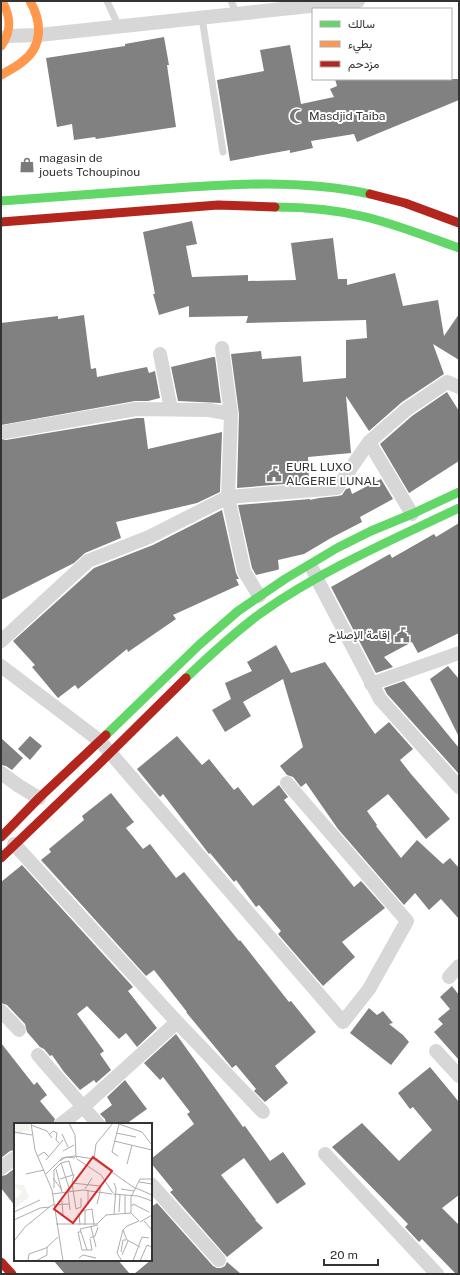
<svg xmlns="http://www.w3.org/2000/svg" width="460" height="1275" font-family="'Public Sans',Vazirmatn,sans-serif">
<rect width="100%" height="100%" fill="#fff"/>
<path fill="#818181" d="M164 37 169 65H167L176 127 96 139 95 137 74 140 72 124 57 127 46 58 125 46V44Z
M290 45 301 104 334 97 330 89 337 86 335 79H459V100L357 142 354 134 311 141 313 148 290 153V150L230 161 217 80 264 71 260 50Z
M192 221 197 244 186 246 192 277 248 275V281L296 280 291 243 333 238 338 279H347V285L395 273 403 306 438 300 444 336 459 314V360L433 344 444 374 402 402 369 431 346 396 351 453 308 457 309 482 237 488 239 414 231 354 261 351 262 359 301 356 303 382 346 378V340L367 338 366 320 246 323 248 316 189 317V306L159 315 153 294H155L143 232Z
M84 315 91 369 96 368 97 377 147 367 149 373 155 371 160 398 148 401H135L1 425V323L58 316V319Z
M213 357H215L221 403 178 401 171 367Z
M447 392 459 411V461L409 493 380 444 412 416Z
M137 418H144L148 449 222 432 220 492 197 503 116 522 121 538 85 553 74 563 1 600V439L6 440Z
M381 479 393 499 360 517 362 522 331 538 304 554 278 560 279 569 277 570 256 575 252 568 238 505 310 499V500L319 498 338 496 342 495 346 489 350 488 352 494Z
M222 510 236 573 239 579H236L239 585 173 615 176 619 128 652 127 649 78 689 75 685 58 698 32 667 35 665 13 641 94 568 153 545Z
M459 523V633L418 653 412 642 384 657 393 667 376 673 331 587 388 555 390 554 392 558 434 534 436 537Z
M276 645 291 673 325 662 375 734 389 722 413 749 400 760 411 774 450 819 426 839 388 794 367 811 377 825 376 826 401 858 417 840 443 864 450 858 459 868V919L441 899 429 910 415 893 404 905 338 829 306 783 301 787 293 777 287 775 280 766 303 747 283 679 243 702 251 716 225 732 212 710 231 699 225 683 252 671 247 662Z
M448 666 459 679V737L430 679Z
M404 681 459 748V774L387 694 384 688Z
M30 736 42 746 30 760 18 749Z
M177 736 202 765 209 759 234 790 238 787 253 806 279 785 288 797 284 800 354 887 361 881 385 908 342 942 355 957 323 986 278 934 281 931 259 905 256 907 236 880 234 882 210 853 209 854 163 794 160 797 137 769Z
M1 738 23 758 12 770 6 766 1 765Z
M111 793 134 822 126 828 143 849 150 844 176 878 184 872 239 941 240 940 289 1002 291 1001 316 1032 275 1066 288 1083 265 1102 254 1091 256 1089 236 1065 232 1068 229 1064 186 1012H187L154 970 146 976 41 860 51 852 49 849 84 820 82 816Z
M22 865 133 987 128 991 157 1028 137 1047 126 1033 119 1039 87 1006 77 1014 104 1051 100 1054 111 1070 96 1083 94 1080 80 1090 64 1072 52 1055 50 1056 44 1049 40 1047 27 1032 25 1024 7 1005 1 1003V882Z
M452 986 459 995V1060L434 1032 443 1024 438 1019 450 1009 440 997Z
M369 1008 377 1015 383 1011 393 1023 389 1024 403 1035 409 1042 391 1065 350 1033Z
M176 1034 243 1127 245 1126 270 1161 283 1152 306 1184 277 1204 244 1158 221 1175 256 1220H255L263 1228 227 1257 170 1192 173 1190 151 1163V1159L194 1124 187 1114 190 1112 163 1077 160 1080 144 1063Z
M1 1043 34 1085 37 1082 47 1095 40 1101 55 1119 53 1124H15V1150L10 1151 1 1158Z
M430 1067 459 1102V1195L442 1208 459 1225V1274H456L422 1239 419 1242 405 1227 408 1224 332 1147 362 1123 399 1161 432 1130 413 1107 410 1109 398 1093Z
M125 1080 147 1109 126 1124H106L105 1119 100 1114 112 1105 107 1097Z
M15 1168V1206L1 1188V1176L6 1175Z
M157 1203 213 1266 217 1268H221L225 1266 227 1262 241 1274H134L151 1260V1207Z
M53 1260H118L130 1274H65Z"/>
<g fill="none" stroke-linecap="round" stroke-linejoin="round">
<path stroke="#d7d7d7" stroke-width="7" d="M107 1 119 27
M231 1 237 14
M202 18 223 152"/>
<path stroke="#d7d7d7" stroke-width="14" d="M7 36 39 35 358 1
M222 348 231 414 228 497 244 571 259 596
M160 354 171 409
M5 432 136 409 209 410 231 414
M369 442 412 514
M313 570 317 579 380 699 459 787
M1 641 88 561 149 537 228 497 337 488 369 442 407 409 447 382 459 387
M1 666 100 741 343 1022 369 989 407 921 287 783
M371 684 459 653
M1 773 19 786 39 798
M14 844 177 1022 263 1112
M449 977 459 966
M1 1011 19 1030
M436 1051 459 1076
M38 1055 98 1124
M61 1124 83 1107 177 1022
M325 1154 437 1274
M1 1168 15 1158
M151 1184 219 1260"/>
<path stroke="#63d668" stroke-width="9" d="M1 201C54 197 108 193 161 189 231 184 301 179 370 194
M275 207C305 207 337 210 366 217 398 225 428 237 459 248
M186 678C210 655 234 633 261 613 322 570 392 540 459 508
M106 735 199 645 238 611 285 579 337 548 371 531 412 514 459 492"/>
<path stroke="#ff974d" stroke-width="9" d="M1 46C12 31 11 17 2 1
M1 75C8 71 16 67 22 62 43 47 42 22 30 1"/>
<path stroke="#b3261e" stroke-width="9" d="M370 194 405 203 459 223
M1 222 218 205 275 207
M1 837 39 798 106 735
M1 858 98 765 186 678
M1 1262 12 1274"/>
</g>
<defs>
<g id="mosque-bare" transform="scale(1.2)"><path d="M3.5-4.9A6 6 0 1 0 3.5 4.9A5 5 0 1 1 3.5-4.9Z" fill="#7a7a7a" stroke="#fff" stroke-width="2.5" paint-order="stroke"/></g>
<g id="shop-bare" transform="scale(1.2)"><path d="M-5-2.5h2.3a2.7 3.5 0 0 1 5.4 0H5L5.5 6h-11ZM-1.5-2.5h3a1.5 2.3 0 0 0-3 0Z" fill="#7a7a7a" stroke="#fff" stroke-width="2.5" paint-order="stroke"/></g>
<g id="civic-bare" transform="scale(1.2)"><path d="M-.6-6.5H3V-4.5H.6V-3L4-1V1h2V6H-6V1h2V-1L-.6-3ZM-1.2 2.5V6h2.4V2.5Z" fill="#7a7a7a" stroke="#fff" stroke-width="2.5" paint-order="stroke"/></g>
</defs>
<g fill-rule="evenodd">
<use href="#mosque-bare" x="297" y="116"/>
<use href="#shop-bare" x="27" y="165"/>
<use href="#civic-bare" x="274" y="474"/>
<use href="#civic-bare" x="402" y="635"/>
</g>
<g text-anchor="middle" stroke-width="4" stroke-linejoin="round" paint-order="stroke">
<g font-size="12" fill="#333" stroke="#fff" text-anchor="start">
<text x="309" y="120">Masdjid Taiba</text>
<text x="39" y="162">magasin de<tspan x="39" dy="14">jouets Tchoupinou</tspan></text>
<text x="286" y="471">EURL LUXO<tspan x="286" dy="14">ALGERIE LUNAL</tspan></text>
<text x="390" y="639" text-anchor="end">إقامة الإصلاح</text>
</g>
</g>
<g transform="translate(14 1123)">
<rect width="138" height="138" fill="#fff"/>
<path d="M0 0H15L16 8H9V12L0 11ZM0 61 10 62 15 74 0 86V74H4L8 68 2 65Z" fill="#f1f5ed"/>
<path fill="none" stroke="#adadad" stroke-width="1" d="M17 0 21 27 38 67 49 138M55 0 61 12 62 33M105 1 128 9 138 22M17 2 33 8 38 15M0 9 18 12M102 10 122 14M36 11 39 8 43 10 42 17 45 20M48 11 54 24M100 18 138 27M49 28 60 22M24 33 30 29 35 34M104 33 98 29 105 1M63 35 61 33 80 36 82 21 99 0M78 35 122 66M63 36 87 52 99 70M32 37 49 17M46 38 52 34 61 35M113 41 118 22M42 46 48 69M12 51 30 47M32 51 48 35 61 33M60 51 58 60 62 86 67 84V75M39 55 48 67M46 56 59 52 55 38 47 40M125 59 138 61M58 60 86 63V69M40 65V47L47 40 56 68M122 65 138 72M71 66 78 55M107 66 120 68M54 69 56 87M38 71 69 67 98 71M99 71 124 73 138 78M48 78 49 92M83 81 86 69M74 82V67M118 83 119 81 135 89M71 87V102M67 88 78 86 80 102M0 89 26 77M105 89 106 72M65 90 66 102M111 90V72M100 91 102 65 100 60M0 97 26 85 36 84M130 98 138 107M126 99 138 92M42 101H83L92 92 117 90M77 104 82 124M109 107 113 117 126 124M67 109H64L68 127H78L76 116M76 115 81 113 84 104M0 118 11 104 38 82 55 81M73 127 66 106 84 102M107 129 109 117H112M108 132 114 118M65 135 69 132 82 135M14 138 15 131 32 125 44 114M22 138 33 132V124M108 138 103 130 109 107 113 103 125 98 117 90V74L126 56H138M119 138 128 114 135 115M126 138 133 122 138 124"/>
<path fill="#d62828" fill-opacity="0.15" stroke="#d62828" stroke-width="2" d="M79 34 98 48 59 100 40 86Z"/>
<rect width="138" height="138" fill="none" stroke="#333" stroke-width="2"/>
</g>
<rect width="460" height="1275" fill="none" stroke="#333333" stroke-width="4"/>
<rect x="312" y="8" width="140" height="72" fill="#ffffff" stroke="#adadad"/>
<rect x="320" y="21" width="20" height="6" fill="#63d668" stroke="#adadad"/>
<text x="348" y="28" font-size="12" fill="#333333">سالك</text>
<rect x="320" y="41" width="20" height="6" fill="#ff974d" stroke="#adadad"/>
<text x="348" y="48" font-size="12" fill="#333333">بطيء</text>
<rect x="320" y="61" width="20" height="6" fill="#b3261e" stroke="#adadad"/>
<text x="348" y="68" font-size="12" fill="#333333">مزدحم</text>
<path d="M324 1259v6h54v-6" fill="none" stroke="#333333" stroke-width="2"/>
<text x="330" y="1259" font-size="12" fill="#333333" stroke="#ffffff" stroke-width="3" paint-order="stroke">20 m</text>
</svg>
